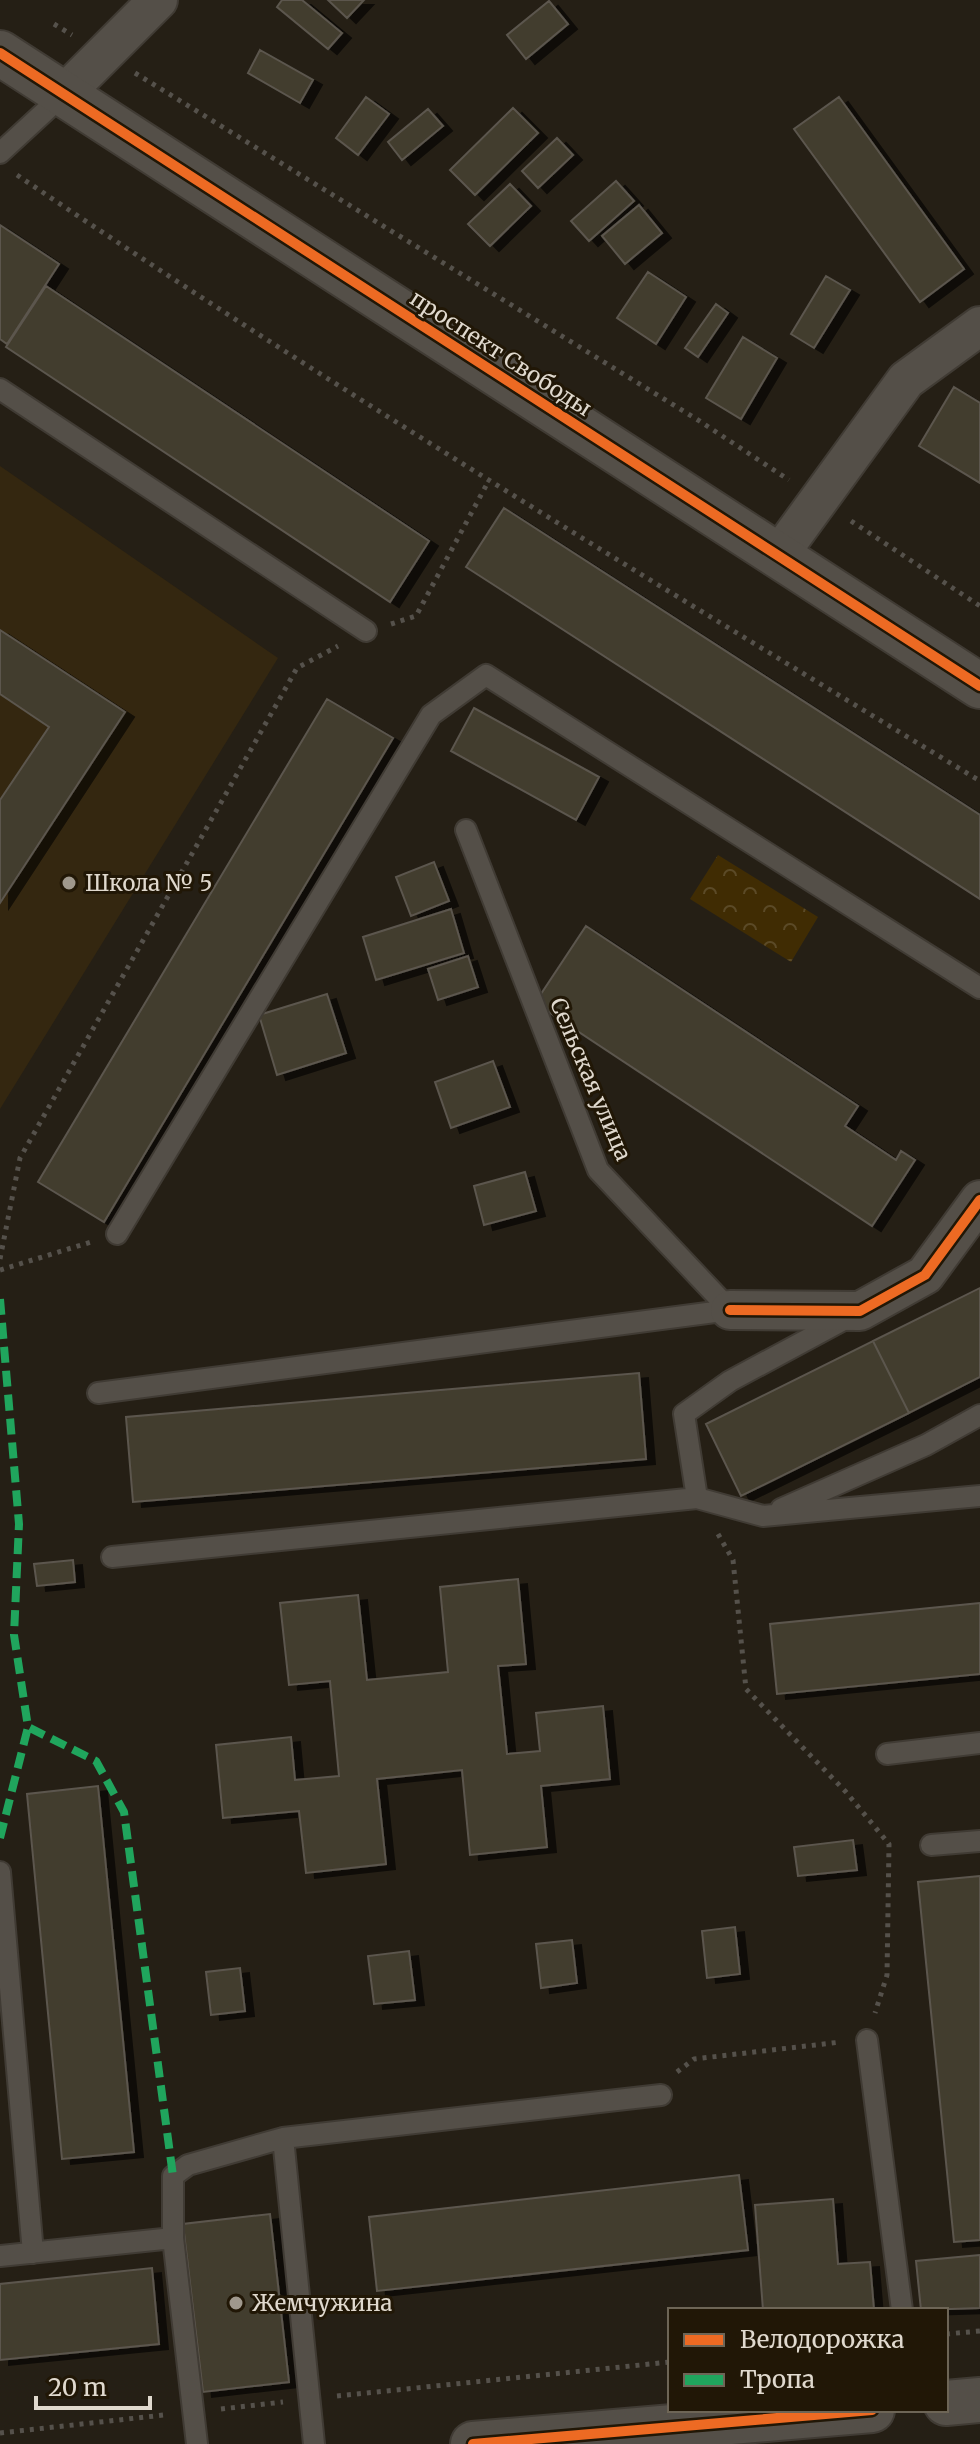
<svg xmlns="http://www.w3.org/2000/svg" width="980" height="2444" font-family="Merriweather,serif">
<defs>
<pattern id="park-crowns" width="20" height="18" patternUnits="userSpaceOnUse" patternTransform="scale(2)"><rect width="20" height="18" fill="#402c03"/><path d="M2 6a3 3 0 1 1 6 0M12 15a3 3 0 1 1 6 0" fill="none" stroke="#5b4a27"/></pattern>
<filter id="shadow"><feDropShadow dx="9" dy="5" stdDeviation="0" flood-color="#0009"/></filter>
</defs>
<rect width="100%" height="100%" fill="#251f15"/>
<path fill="#342710" d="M0 466 278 658 0 1109Z"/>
<path fill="url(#park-crowns)" d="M718 855 818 917 791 962 690 899Z"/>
<path fill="#433c2d" stroke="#5b564e" stroke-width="2" filter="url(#shadow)" d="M282 0H302L342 33 328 49 277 7Z
M328 0H364L347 18Z
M549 1 568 24 526 59 507 35Z
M260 50 313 80 300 103 248 73Z
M366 97 389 114 358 155 336 138Z
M839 97 964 269 920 302 794 129Z
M513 108 538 133 475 195 450 170Z
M428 109 443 126 402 160 388 142Z
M557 138 573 155 538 188 522 171Z
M616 181 634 201 589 241 571 221Z
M510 184 531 206 490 246 468 224Z
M639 205 662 233 625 264 602 236Z
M0 225 59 264 7 344 0 339Z
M648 272 686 297 656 344 617 318Z
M826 276 850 290 814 348 791 334Z
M46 286 429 541 390 602 6 347Z
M716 304 728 313 698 357 685 348Z
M743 337 777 358 741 419 706 398Z
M954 387 980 403V483L919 446Z
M504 508 980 815V899L466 567Z
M0 630 125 712 0 903V800L49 727 0 694Z
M327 699 393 738 104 1222 38 1182Z
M474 708 599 777 576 820 451 751Z
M434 862 449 901 411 916 396 877Z
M451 909 464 953 376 980 363 937Z
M586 926 858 1106 845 1126 896 1160 901 1151 915 1160 872 1226 535 1003Z
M468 956 478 987 438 1000 428 969Z
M327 994 346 1053 277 1075 259 1015Z
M493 1061 510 1107 451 1128 435 1082Z
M525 1172 536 1211 484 1225 474 1186Z
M980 1288V1377L909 1413 873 1341Z
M873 1341 909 1413 741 1496 706 1424Z
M639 1373 646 1459 133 1502 126 1417Z
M73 1560 75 1582 37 1586 34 1564Z
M518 1579 526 1664 498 1666 507 1754 540 1751 536 1713 603 1706 610 1779 541 1786 547 1847 470 1855 462 1770 377 1779 386 1864 306 1873 299 1811 223 1818 216 1745 291 1737 295 1780 339 1776 330 1681 289 1685 280 1603 358 1595 367 1680 448 1672 440 1587Z
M980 1603V1674L777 1694 770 1624Z
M98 1786 134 2152 62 2159 27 1794Z
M853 1840 857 1870 798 1876 794 1847Z
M980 1876V2240L954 2242 918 1882Z
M735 1927 740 1974 707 1978 702 1931Z
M572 1940 577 1983 541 1988 536 1944Z
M409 1951 415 2000 374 2004 368 1956Z
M240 1968 245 2011 211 2015 206 1972Z
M739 2175 748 2250 377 2291 369 2217Z
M833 2199 838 2264 870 2262 874 2310H763L755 2205Z
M270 2214 289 2382 203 2392 183 2224Z
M980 2255V2308L921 2310 916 2261Z
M152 2268 159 2344 0 2360V2284Z"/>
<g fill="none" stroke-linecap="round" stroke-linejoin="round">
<g stroke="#403b34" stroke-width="24">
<path id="service" d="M0 153 65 93
M0 389 366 631
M466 830 598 1170 730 1310
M117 1234 431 715 486 675 980 988
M98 1393 730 1310
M697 1498 763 1516 980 1496
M781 1509 926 1445 980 1415
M112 1557 697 1498 684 1414 730 1381 849 1317
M887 1754 980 1743
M931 1845 980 1841
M0 1872 33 2253
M867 2040 902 2310
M0 2256 173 2238
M197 2444 173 2238V2176L188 2165 283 2138
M314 2444 283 2138 661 2095"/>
</g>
<g stroke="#403b34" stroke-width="42">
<path id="minor" d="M65 93 158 0
M778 556 906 380 980 326
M730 1310 860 1311 925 1275 980 1200"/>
</g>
<g stroke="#403b34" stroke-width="48">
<path id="tertiary" d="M0 53 980 686
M946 2403 980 2400
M473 2444 872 2410"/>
</g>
<path stroke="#55514b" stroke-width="5" stroke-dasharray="4 6" stroke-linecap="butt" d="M54 24 72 35
M135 73 698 420 789 480
M17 175C332 388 656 584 980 781
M851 521 980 606
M391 624 416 616 488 482
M0 1259 20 1158 297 668 338 646
M0 1270 91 1242
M718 1534 733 1560 746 1689 846 1792 889 1844 887 1975 875 2013
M677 2072 694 2059 841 2042
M946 2334 980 2331
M337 2396 670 2362
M221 2409 283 2402
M0 2433 164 2415"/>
<use href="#service" stroke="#544f48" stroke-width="20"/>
<use href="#minor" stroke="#544f48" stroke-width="38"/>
<use href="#tertiary" stroke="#544f48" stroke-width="44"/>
<path stroke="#20a55d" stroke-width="8" stroke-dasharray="16 8" stroke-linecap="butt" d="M0 1299 19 1524 14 1635 28 1727 96 1761 124 1812 173 2176
M0 1838 28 1727"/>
<g stroke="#211706" stroke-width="15">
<path id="cycleway" d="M0 53 980 686
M730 1310 860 1311 925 1275 980 1200
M473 2444 872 2410"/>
</g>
<use href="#cycleway" stroke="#ed6a23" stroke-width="10"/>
</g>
<g fill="#9f988d" stroke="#211706" stroke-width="3">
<circle cx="69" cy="883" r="8"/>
<circle cx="236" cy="2303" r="8"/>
</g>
<g text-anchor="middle" stroke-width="6" stroke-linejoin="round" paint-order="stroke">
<g font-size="22" fill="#e0d9ce" stroke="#211706">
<text transform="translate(501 353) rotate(33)" y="8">проспект Свободы</text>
<text transform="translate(591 1079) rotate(67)" y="8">Сельская улица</text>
</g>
<g font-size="22" fill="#e0d9ce" stroke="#211706" text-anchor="start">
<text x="85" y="891">Школа № 5</text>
<text x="252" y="2311">Жемчужина</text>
</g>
</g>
<rect x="668" y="2308" width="280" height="104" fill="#211706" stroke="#6d6556" stroke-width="2"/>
<rect x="684" y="2334" width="40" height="12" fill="#ed6a23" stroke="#6d6556" stroke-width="2"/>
<text x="740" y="2348" font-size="24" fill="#e0d9ce">Велодорожка</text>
<rect x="684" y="2374" width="40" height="12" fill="#20a55d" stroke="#6d6556" stroke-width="2"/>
<text x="740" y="2388" font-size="24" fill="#e0d9ce">Тропа</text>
<path d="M36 2396v12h114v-12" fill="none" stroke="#e0d9ce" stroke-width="4"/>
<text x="48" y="2396" font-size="24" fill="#e0d9ce" stroke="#211706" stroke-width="6" paint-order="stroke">20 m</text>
</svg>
